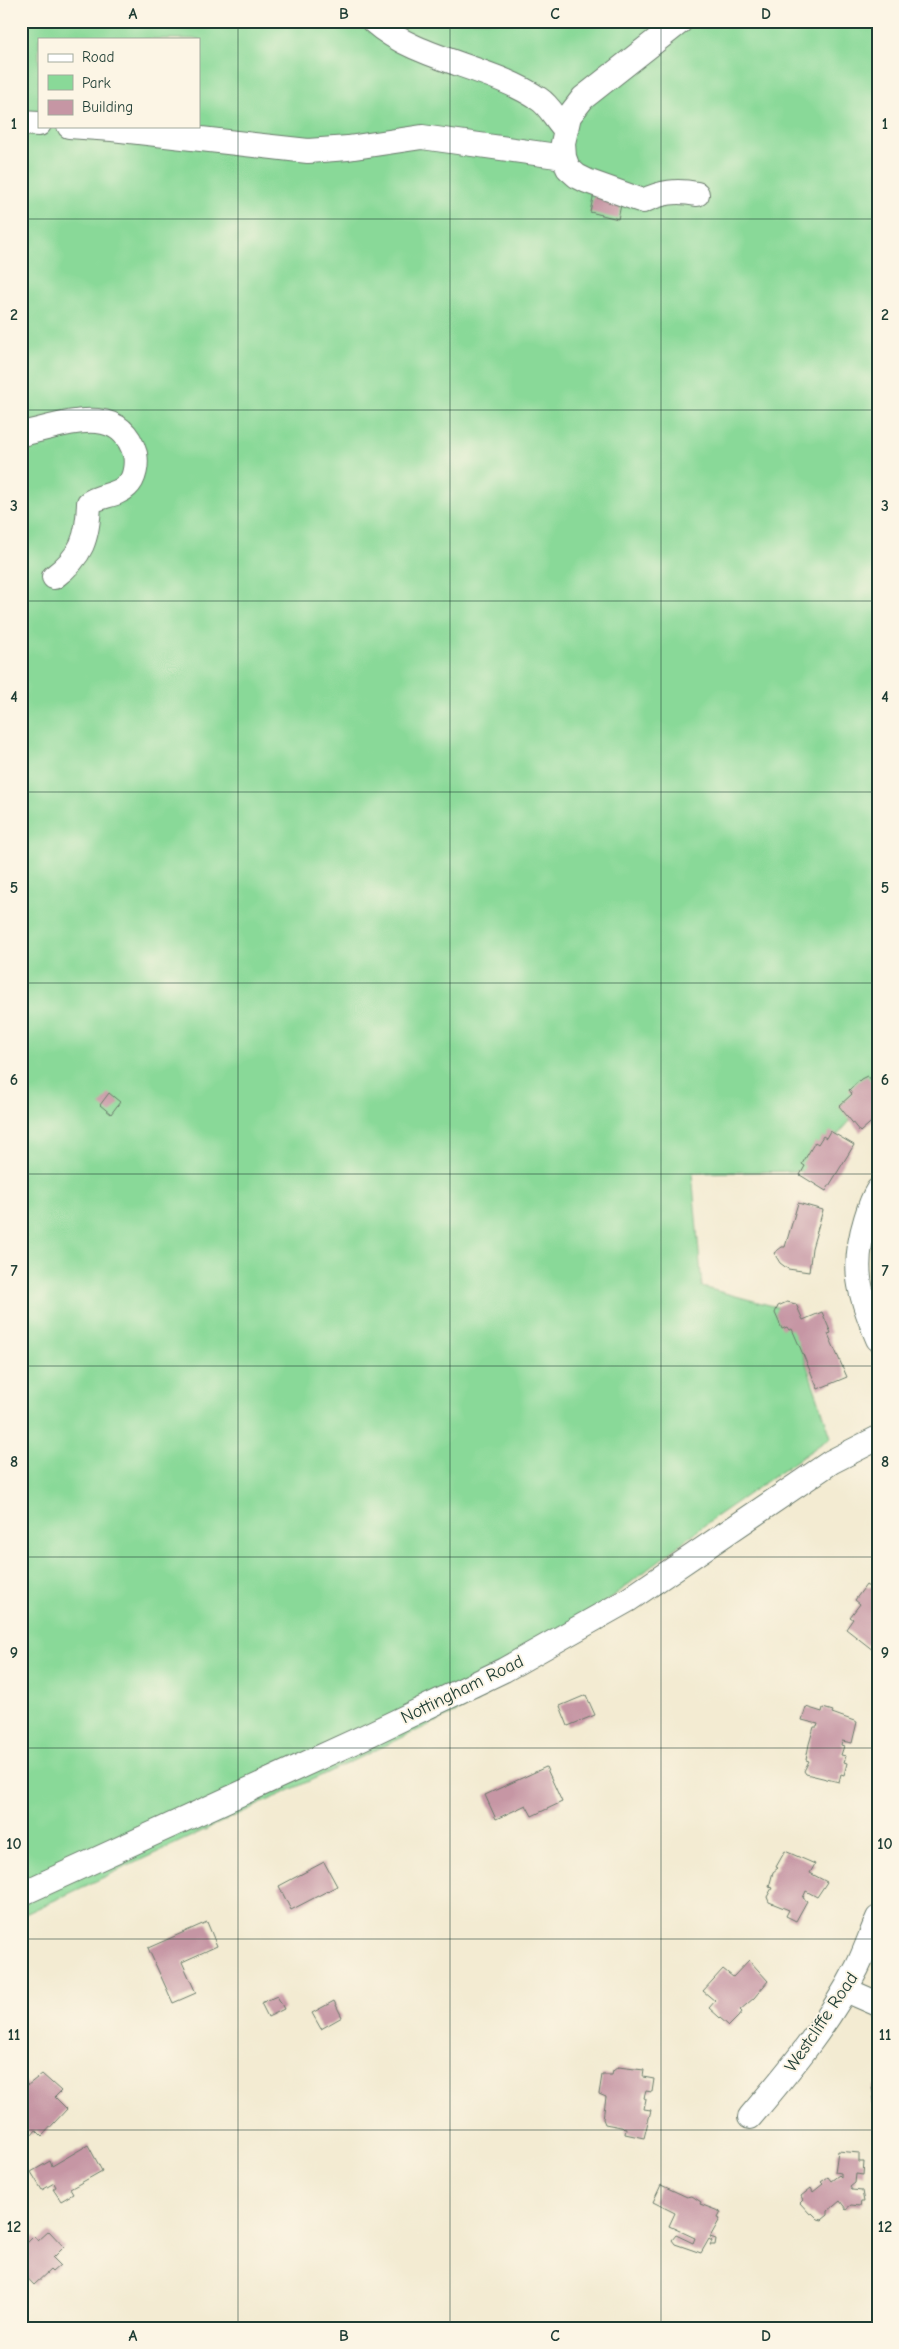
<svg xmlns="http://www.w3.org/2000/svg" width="899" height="2349" font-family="'Comic Neue',sans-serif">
<rect width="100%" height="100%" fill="#fcf5e5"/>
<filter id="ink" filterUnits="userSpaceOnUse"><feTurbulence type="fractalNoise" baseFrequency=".02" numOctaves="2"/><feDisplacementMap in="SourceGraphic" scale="10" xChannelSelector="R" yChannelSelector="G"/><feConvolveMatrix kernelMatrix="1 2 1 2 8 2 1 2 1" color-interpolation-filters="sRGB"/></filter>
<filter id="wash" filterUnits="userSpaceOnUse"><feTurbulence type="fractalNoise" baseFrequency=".0096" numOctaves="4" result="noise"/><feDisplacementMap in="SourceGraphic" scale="20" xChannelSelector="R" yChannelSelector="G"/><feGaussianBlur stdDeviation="1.12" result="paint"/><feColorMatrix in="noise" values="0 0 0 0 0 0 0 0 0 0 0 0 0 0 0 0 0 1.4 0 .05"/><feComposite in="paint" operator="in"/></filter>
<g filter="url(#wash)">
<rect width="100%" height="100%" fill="#f3ebd2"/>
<path fill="#89d998" stroke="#548b66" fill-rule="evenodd" d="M21 21H878V1089L806 1171 692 1173 702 1287 788 1310 831 1437 715 1517 476 1703 21 1916ZM39 39H199V126H39Z"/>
<g id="blocks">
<path fill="#c696a4" d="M594 193 622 200 618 219 590 212Z
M878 1075V1116L860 1132 839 1106 852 1094 849 1090 861 1079 867 1076 871 1081Z
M109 1093 120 1102 111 1114 100 1105Z
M830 1131 854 1145 826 1191 800 1175 805 1166 802 1164 815 1142 818 1144 823 1136 826 1138Z
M798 1203 823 1210 812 1248 809 1272 788 1269 780 1263 774 1253 782 1247H785Z
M787 1302 796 1304 803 1320 822 1312 831 1333 828 1334 847 1377 818 1389 792 1329 789 1330 787 1327 782 1329 775 1313 778 1306Z
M866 1585 869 1587 878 1586V1654L846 1629 853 1619 850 1617 860 1604 855 1600Z
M586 1695 595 1715 568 1726 560 1706Z
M806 1707 822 1712 823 1708 833 1711 832 1713 857 1722 852 1743 842 1741 841 1745 844 1746 841 1755 846 1756 844 1762 847 1763 844 1775 841 1774 839 1782 806 1774 804 1771 809 1761 806 1760 809 1744 814 1727H817L818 1724 802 1720Z
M546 1767 562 1802 532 1816 526 1805 496 1819 485 1795Z
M785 1851 815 1864 810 1873 827 1882 817 1897 806 1891 803 1898 807 1901 796 1921 786 1916 789 1910 769 1902 767 1897 772 1888 769 1887 773 1872 778 1868 776 1867Z
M324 1862 337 1886 291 1910 279 1886Z
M207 1922 217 1946 182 1962 196 1993 173 2003 148 1948Z
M749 1960 768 1981 754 1998 740 2010 742 2012 739 2016 729 2026 709 2008 715 2001 703 1991 723 1969 733 1977Z
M277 1996 284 2009 268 2017 261 2003Z
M334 2001 342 2017 321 2029 312 2013Z
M618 2067 644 2070 643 2077 654 2079 652 2092 646 2091 644 2098 646 2099 644 2109 651 2110 644 2138 625 2134 626 2128 605 2124 603 2119 606 2097 599 2094 602 2075H612L613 2071Z
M42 2074 61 2091 55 2097 67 2109 42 2136 36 2130 32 2135 21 2124V2079L28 2085Z
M878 2086V2109H875L872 2087Z
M88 2145 102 2171 70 2189 73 2194 61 2201 53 2189 56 2187 54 2183 42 2190 31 2172 50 2161 52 2166Z
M838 2151 859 2153V2162H864L863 2175 856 2174 855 2183 850 2187 852 2190 862 2191 864 2202H861L860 2206 851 2205 846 2209 840 2201 828 2211V2215L822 2220 818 2219 812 2213 810 2214 800 2203 803 2200 801 2196 811 2188 813 2192 823 2184 821 2182 828 2177 831 2181 839 2175 841 2177V2173L835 2172Z
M661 2185 687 2197 692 2196 701 2202 700 2204 721 2212 718 2218 720 2219 710 2237 716 2239 715 2245H710L712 2241 709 2239 701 2253 675 2244 672 2240 676 2235 693 2243 695 2238 669 2226 675 2213 653 2202Z
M49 2231 64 2247 53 2258 60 2265 52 2272 50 2270 34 2285 21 2271V2240L25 2245 34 2236 38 2241Z"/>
</g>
</g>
<g filter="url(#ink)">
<use href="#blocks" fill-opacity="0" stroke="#697a6b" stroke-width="1"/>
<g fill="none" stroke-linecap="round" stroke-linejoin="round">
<g stroke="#697a6b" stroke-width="26">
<path id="minor" d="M373 21C418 61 488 65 539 99 550 106 556 120 566 130
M681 21 583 98 569 116 563 143 564 157 568 168 577 176 587 181 643 201C662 192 676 190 697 194
M21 123 39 124
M69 126 112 129 308 151 348 148 422 137 564 157
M21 434C59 427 119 399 135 454 137 464 135 479 127 486 117 496 100 495 89 503 88 538 82 556 54 577
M878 1190C872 1199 869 1209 866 1219 851 1268 859 1294 878 1339
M21 1894 364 1737 504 1670 628 1600 831 1462 878 1438
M846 1990 878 2004
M750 2117C790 2070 829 2023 857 1968 865 1952 871 1934 878 1918"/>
</g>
<use href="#minor" stroke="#fff" stroke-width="24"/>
</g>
</g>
<path fill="none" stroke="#1f3d34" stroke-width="1" stroke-opacity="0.55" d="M238 21V2328M450 21V2328M661 21V2328M21 219H878M21 410H878M21 601H878M21 792H878M21 983H878M21 1174H878M21 1366H878M21 1557H878M21 1748H878M21 1939H878M21 2130H878"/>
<g text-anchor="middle" stroke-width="4" stroke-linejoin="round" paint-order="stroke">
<g font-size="18" fill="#1f3d34" stroke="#fcf5e5">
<text transform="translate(462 1689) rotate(-26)" y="6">Nottingham Road</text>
<text transform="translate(821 2022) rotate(-56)" y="6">Westcliffe Road</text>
</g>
</g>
<rect width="899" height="2349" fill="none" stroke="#fcf5e5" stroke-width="55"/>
<rect x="38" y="38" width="162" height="90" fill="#fcf5e5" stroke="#a4ab9e"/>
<rect x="48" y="54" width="25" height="8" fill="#ffffff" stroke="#a4ab9e"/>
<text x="82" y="62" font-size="15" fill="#1f3d34">Road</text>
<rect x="48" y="75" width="25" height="15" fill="#89d998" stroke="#a4ab9e"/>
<text x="82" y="88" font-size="15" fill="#1f3d34">Park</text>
<rect x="48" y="100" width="25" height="15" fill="#c696a4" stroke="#a4ab9e"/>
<text x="82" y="112" font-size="15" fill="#1f3d34">Building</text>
<rect x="28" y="28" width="844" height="2294" fill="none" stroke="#1f3d34" stroke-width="2"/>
<g font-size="16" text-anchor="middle" font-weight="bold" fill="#1f3d34">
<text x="133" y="19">A</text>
<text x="344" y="19">B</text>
<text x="555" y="19">C</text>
<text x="766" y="19">D</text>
<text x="14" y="129">1</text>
<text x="885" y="129">1</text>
<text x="14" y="320">2</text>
<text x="885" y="320">2</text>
<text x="14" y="511">3</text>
<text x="885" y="511">3</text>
<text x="14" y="702">4</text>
<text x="885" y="702">4</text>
<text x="14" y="893">5</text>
<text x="885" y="893">5</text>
<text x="14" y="1085">6</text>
<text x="885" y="1085">6</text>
<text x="14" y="1276">7</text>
<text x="885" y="1276">7</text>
<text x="14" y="1467">8</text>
<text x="885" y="1467">8</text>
<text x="14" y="1658">9</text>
<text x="885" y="1658">9</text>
<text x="14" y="1849">10</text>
<text x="885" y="1849">10</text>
<text x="14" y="2040">11</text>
<text x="885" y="2040">11</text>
<text x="14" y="2232">12</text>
<text x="885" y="2232">12</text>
<text x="133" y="2341">A</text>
<text x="344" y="2341">B</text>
<text x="555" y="2341">C</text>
<text x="766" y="2341">D</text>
</g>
</svg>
